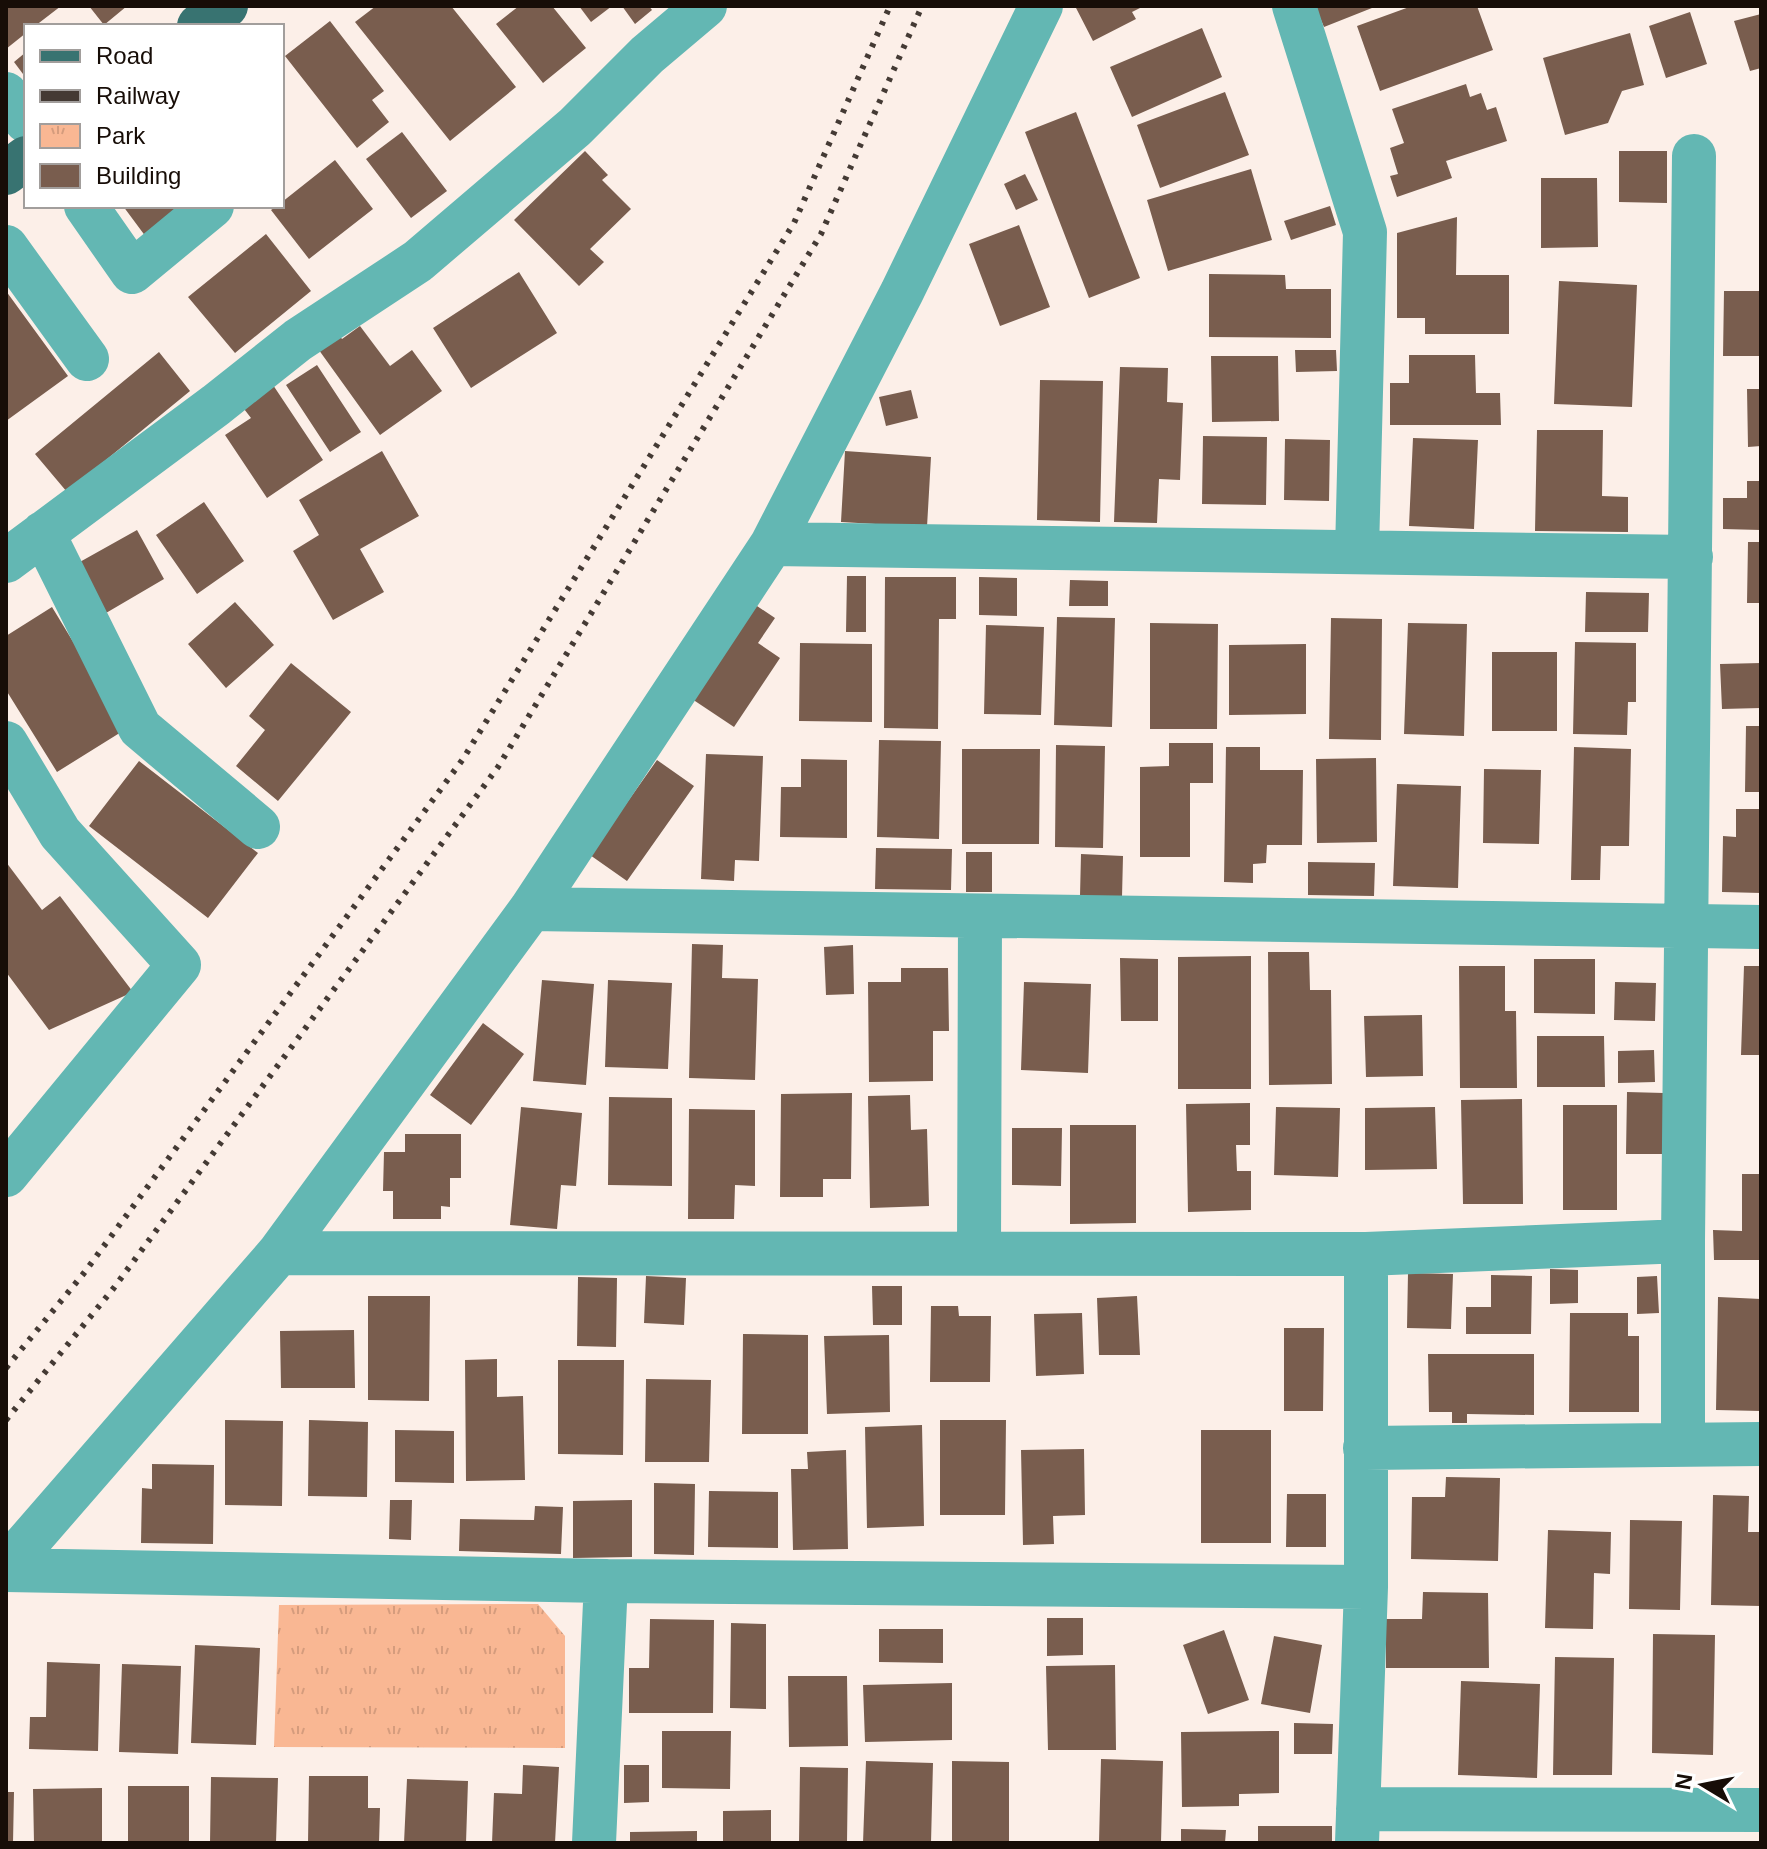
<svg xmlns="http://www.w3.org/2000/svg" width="1767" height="1849" font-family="Arial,sans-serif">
<defs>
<pattern id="park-tufts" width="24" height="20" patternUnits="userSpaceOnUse" patternTransform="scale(2)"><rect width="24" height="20" fill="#f9b793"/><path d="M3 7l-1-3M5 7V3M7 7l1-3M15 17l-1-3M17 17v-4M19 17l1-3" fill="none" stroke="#d59c7d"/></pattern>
</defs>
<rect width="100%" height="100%" fill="#fcefe8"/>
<path fill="url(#park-tufts)" d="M538 1604 565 1636V1748L274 1747 279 1605Z"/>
<path fill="#795d4e" d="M6 6H61L35 26H26V33L6 49Z
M89 6H127L104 25Z
M376 6H451L516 87 450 141 355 22Z
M519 6H552L586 48 543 83 496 24Z
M579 6H612L591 22Z
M622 6H649L652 10 635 24Z
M1075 6H1144L1132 12 1136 19 1093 41Z
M1315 6H1377L1324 27Z
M1412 6H1477L1493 50 1380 91 1357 26Z
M1690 12 1707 64 1666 78 1649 26Z
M1761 14V68L1750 71 1734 21Z
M330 21 384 91 372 100 389 122 357 148 285 56Z
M1202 28 1222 77 1132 117 1110 67Z
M1630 33 1644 85 1622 91 1608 123 1565 135 1543 58Z
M26 52V78L14 62Z
M1466 84 1470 97 1481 93 1487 110 1496 107 1507 141 1446 161 1452 178 1397 197 1390 176 1398 174 1390 148 1404 143 1392 109Z
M1225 92 1249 155 1160 188 1137 125Z
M1076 112 1140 278 1089 298 1025 132Z
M402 132 447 191 411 218 366 159Z
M585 151 608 175 602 180 631 209 590 249 604 262 579 286 514 220Z
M1619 151H1667V203L1619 202Z
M335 160 373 209 309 259 271 210 277 206H282V202Z
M1251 169 1272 240 1168 271 1147 200Z
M1025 174 1038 200 1016 210 1004 184Z
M1541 178H1597L1598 247 1541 248Z
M123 206H188L146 237Z
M1330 206 1336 225 1291 240 1284 221Z
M1457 217 1456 275H1509V334H1425V318H1397V233Z
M1019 225 1050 307 1000 326 969 244Z
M266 234 311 291 235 353 188 297Z
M519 272 557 333 471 388 433 328Z
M1209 274 1285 275 1286 289H1331V338L1209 337Z
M1559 281 1637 285 1632 407 1554 404Z
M6 291 68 376 6 421Z
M1724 291H1761V356H1723Z
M360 326 390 366 412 350 442 391 380 435 316 346 336 331 342 339Z
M1295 350H1336L1337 371 1296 372Z
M159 352 190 391 67 492 35 454Z
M1409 355H1475L1476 393H1500L1501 425H1390V383H1409Z
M1211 356H1278L1279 421 1212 422Z
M317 365 361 432 330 452 286 385Z
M1120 367 1168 368 1167 402 1183 403 1180 480 1159 479 1157 523 1114 522Z
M1040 380 1103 381 1100 522 1037 520Z
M273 385 323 460 267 498 225 435 251 418 241 405Z
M1747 389H1761V446L1748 447Z
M911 390 918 418 886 426 879 397Z
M1537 430H1603L1602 496 1628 497V532L1535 531Z
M1203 436 1267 437 1266 505 1202 504Z
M1413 438 1478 440 1474 529 1409 526Z
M1285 439 1330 440 1329 501 1284 500Z
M382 451 419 516 360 549 384 592 333 620 293 551 319 535 299 500Z
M845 451 931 457 927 527 841 522Z
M1747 481H1761V530L1723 529V498H1747Z
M204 502 244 561 197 594 156 535Z
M137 530 164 579 106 613 78 563Z
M1748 542H1761V603H1747Z
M847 576H866V632H846Z
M885 577H956V619H939L938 729 884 728Z
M979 577 1017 578V616L979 615Z
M1070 580 1108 581V606H1069Z
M1586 592 1649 593 1648 632H1585Z
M235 602 274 645 226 688 188 644Z
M754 604 775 618 758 643 780 658 734 727 692 699Z
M52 607 126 729 57 772 6 690V636Z
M1057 617 1115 618 1112 727 1054 725Z
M1331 618 1382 619 1381 740 1329 739Z
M1150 623 1218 624 1217 729H1150Z
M1408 623 1467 624 1464 736 1404 734Z
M986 625 1044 627 1041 715 984 714Z
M1575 642 1636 643V702H1628L1627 735 1573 734Z
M800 643 872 644V722L799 721Z
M1306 644V714L1229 715V645Z
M1492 652H1557V731H1492Z
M291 663 351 712 278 801 236 766 265 730 249 716Z
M1761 663V708L1722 709 1720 664Z
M1746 726H1761V792H1745Z
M879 740 941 741 939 839 877 837Z
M1169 743H1213V783H1190V857H1140V767L1169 766Z
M1056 745 1105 746 1103 848 1055 847Z
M1226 747H1260V770H1303L1302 845H1267L1266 863 1253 864V883L1224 882Z
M1574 747 1631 749 1629 846H1601L1600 880H1571Z
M962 749H1040L1039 844H962Z
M706 754 763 756 759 861 735 860 734 881 701 879Z
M1376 758 1377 842 1317 843 1316 759Z
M801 759 847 760V838L780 837 781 787H801Z
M657 760 694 786 627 881 590 855Z
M139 761 258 853 208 918 89 826Z
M1484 769 1541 770 1539 844 1483 843Z
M1397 784 1461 786 1458 888 1393 886Z
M1736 809H1761V893L1722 892 1723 836 1736 837Z
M876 848 952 849 951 890 875 889Z
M966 852H992V892H966Z
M1081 854 1123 856 1122 897 1080 896Z
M6 862 42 910 60 896 133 992 49 1030 6 972Z
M1308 862 1375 863 1374 896 1308 895Z
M692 944 723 945 722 978 758 979 755 1080 689 1078Z
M853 945 854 994 826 995 824 947Z
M1268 952H1309L1310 990H1331L1332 1084 1269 1085Z
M1251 956V1089H1178V957Z
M1120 958 1158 959V1021H1121Z
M1534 959H1595V1014L1534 1013Z
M1459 966H1505V1011H1516L1517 1088H1460Z
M1744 966H1761V1055H1741Z
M901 968H948L949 1031H933V1081L869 1082 868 982H901Z
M542 980 594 984 586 1085 533 1081Z
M608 980 672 983 668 1069 605 1067Z
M1024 982 1091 984 1088 1073 1021 1070Z
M1615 982 1656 983 1655 1021 1614 1020Z
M1422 1015 1423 1076 1366 1077 1364 1016Z
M483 1023 524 1054 471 1125 430 1095Z
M1537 1036H1604L1605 1087H1537Z
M1654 1050 1655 1082 1618 1083V1051Z
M1627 1092 1664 1093 1663 1154H1626Z
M852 1093 851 1179H823V1197H780L781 1094Z
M910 1095 911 1130 927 1129 929 1206 870 1208 868 1096Z
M609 1097 672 1098V1186L608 1185Z
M1522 1099 1523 1204H1463L1461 1100Z
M1250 1103V1145H1236L1237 1171H1251V1210L1188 1212 1186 1104Z
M1563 1105H1617V1210H1563Z
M521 1107 582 1113 576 1186 561 1185 557 1229 510 1225Z
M1276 1107 1340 1108 1338 1177 1274 1175Z
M1435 1107 1437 1169 1365 1170V1108Z
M689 1109 755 1110V1186L735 1185 734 1219H688Z
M1070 1125H1136V1223L1070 1224Z
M1012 1128H1062L1061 1186 1012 1185Z
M405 1134H461V1178H450V1207L441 1206V1219H393V1191H383L384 1152H405Z
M1742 1174H1761V1260H1714L1713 1230 1742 1231Z
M1550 1269 1578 1270V1303L1550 1304Z
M1408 1273 1453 1274 1451 1329 1407 1328Z
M1491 1275 1532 1276 1531 1334H1466V1307H1491Z
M646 1276 686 1278 684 1325 644 1323Z
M1657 1276 1659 1313 1637 1314V1277Z
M578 1277 617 1278 616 1347 577 1346Z
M872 1286H902V1325H873Z
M368 1296H430L429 1401 368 1400Z
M1137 1296 1140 1355H1099L1097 1298Z
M1718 1297 1761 1299V1411L1716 1410Z
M931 1306H958L959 1316H991L990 1382H930Z
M1082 1313 1084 1374 1036 1376 1034 1314Z
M1570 1313H1628V1336H1639V1412H1569Z
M1284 1328H1324L1323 1411H1284Z
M354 1330 355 1388H281L280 1331Z
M743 1334 808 1335V1434H742Z
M889 1335 890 1412 827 1414 824 1336Z
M1428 1354H1534V1415L1467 1414V1423H1452V1412H1429Z
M497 1359V1397L523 1396 525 1480 466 1481 465 1360Z
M558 1360H624L623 1455 558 1454Z
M646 1379 711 1380 709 1462H645Z
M225 1420 283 1421 282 1506 225 1505Z
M309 1420 368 1422 367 1497 308 1496Z
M940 1420H1006L1005 1515H940Z
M922 1425 924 1526 867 1528 865 1427Z
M395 1430 454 1431V1483L395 1482Z
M1201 1430H1271V1543H1201Z
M1084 1449 1085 1515 1053 1516 1054 1544 1023 1545 1021 1450Z
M846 1450 848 1549 793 1550 791 1469H808L807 1452Z
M152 1464 214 1465 213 1544 141 1543 142 1488 152 1489Z
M1446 1477 1500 1478 1498 1561 1411 1559 1412 1497H1445Z
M654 1483 695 1484 694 1555 654 1554Z
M709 1491 778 1492V1548L708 1547Z
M1287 1494H1326V1547H1286Z
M1713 1495 1749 1496 1748 1532H1761V1606L1711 1605Z
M390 1500H412L411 1540 389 1539Z
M632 1500V1557L573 1558V1501Z
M535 1506 563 1507 561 1554 459 1551 460 1519 534 1520Z
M1630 1520 1682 1521 1680 1610 1629 1609Z
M1548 1530 1611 1532 1610 1574 1594 1573 1593 1629 1545 1628Z
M1423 1592 1488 1593 1489 1668H1386V1619H1422Z
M1047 1618H1083V1655L1047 1656Z
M650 1619 714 1620 713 1713H629V1668H649Z
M731 1623 766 1624V1709L730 1708Z
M879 1629H943V1663L879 1662Z
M1224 1630 1249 1700 1208 1714 1183 1645Z
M1653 1634 1715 1635 1713 1755 1652 1753Z
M1274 1636 1322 1645 1310 1713 1261 1704Z
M195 1645 260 1648 256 1745 191 1743Z
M1555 1657 1614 1658 1612 1775H1553Z
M47 1662 100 1664 98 1751 29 1749 30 1717H46Z
M122 1664 181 1666 178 1754 119 1752Z
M1115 1665 1116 1750H1048L1046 1666Z
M788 1676H847L848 1746 789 1747Z
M1461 1681 1540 1684 1537 1778 1458 1775Z
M952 1683V1740L865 1742 863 1685Z
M1294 1723 1333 1724 1332 1754H1294Z
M662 1731H731L730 1789 662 1788Z
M1279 1731V1793L1239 1794V1806L1182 1807 1181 1732Z
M1101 1759 1163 1761 1161 1843H1099Z
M866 1761 933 1763 931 1843H863Z
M952 1761 1009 1762V1843H952Z
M523 1765 559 1767 555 1843H492L494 1793 522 1794Z
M624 1765H649V1802L624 1803Z
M800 1767 848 1768 847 1843H799Z
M309 1776H368V1808H380L379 1843H308Z
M211 1777 278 1778 276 1843H210Z
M407 1779 468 1781 466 1843H404Z
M128 1786H189V1843H128Z
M102 1788V1843H34L33 1789Z
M6 1792H14L13 1843H6Z
M771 1810V1843H723V1811Z
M1258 1826H1332V1843H1258Z
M1181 1829 1226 1830 1225 1843H1181Z
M697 1831V1843H630V1832Z"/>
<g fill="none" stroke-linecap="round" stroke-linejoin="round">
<path stroke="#63b7b3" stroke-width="44" d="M1294 6 1365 232 1357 552
M6 94 26 121
M86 206 132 272 212 206
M6 247 87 359
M43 533 140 728 258 827
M772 544 1691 557
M6 561 216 405 298 340 418 261 575 127 647 55 705 6
M6 743 60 833 179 965 6 1175
M531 909 1761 927
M279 1253 1366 1254 1683 1241 1694 156
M979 1253 980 916
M1683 1445V1241
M1365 1448 1761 1444
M6 1567 279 1253 531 909 772 544 902 292 1041 6
M6 1570 606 1581 1366 1587
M1358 1809 1761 1810
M594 1843 606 1581
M1357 1843 1366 1587V1254"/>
<path stroke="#387371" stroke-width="44" d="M199 26 226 6
M6 173 26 158"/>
<path stroke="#443a34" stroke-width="6" stroke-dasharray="4 8" stroke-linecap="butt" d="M6 1368 84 1273 463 759 794 223 890 6
M6 1420 113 1289 498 767 821 234 922 6"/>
</g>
<rect width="1767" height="1849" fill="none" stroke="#170d07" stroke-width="16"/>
<rect x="24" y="24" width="260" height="184" fill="#ffffff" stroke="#a29e9c" stroke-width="2"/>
<rect x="40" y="50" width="40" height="12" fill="#387371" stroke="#a29e9c" stroke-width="2"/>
<text x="96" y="64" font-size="24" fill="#170d07">Road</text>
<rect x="40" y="90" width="40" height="12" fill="#443a34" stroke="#a29e9c" stroke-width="2"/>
<text x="96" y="104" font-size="24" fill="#170d07">Railway</text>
<rect x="40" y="124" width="40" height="24" fill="url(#park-tufts)" stroke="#a29e9c" stroke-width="2"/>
<text x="96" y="144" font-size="24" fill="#170d07">Park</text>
<rect x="40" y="164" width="40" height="24" fill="#795d4e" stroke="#a29e9c" stroke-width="2"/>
<text x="96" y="184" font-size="24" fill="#170d07">Building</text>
<g transform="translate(1703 1785) rotate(280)" stroke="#ffffff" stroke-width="6" paint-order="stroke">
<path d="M0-6L14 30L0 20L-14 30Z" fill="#170d07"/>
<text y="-12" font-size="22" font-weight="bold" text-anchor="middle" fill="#170d07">N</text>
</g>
</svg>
